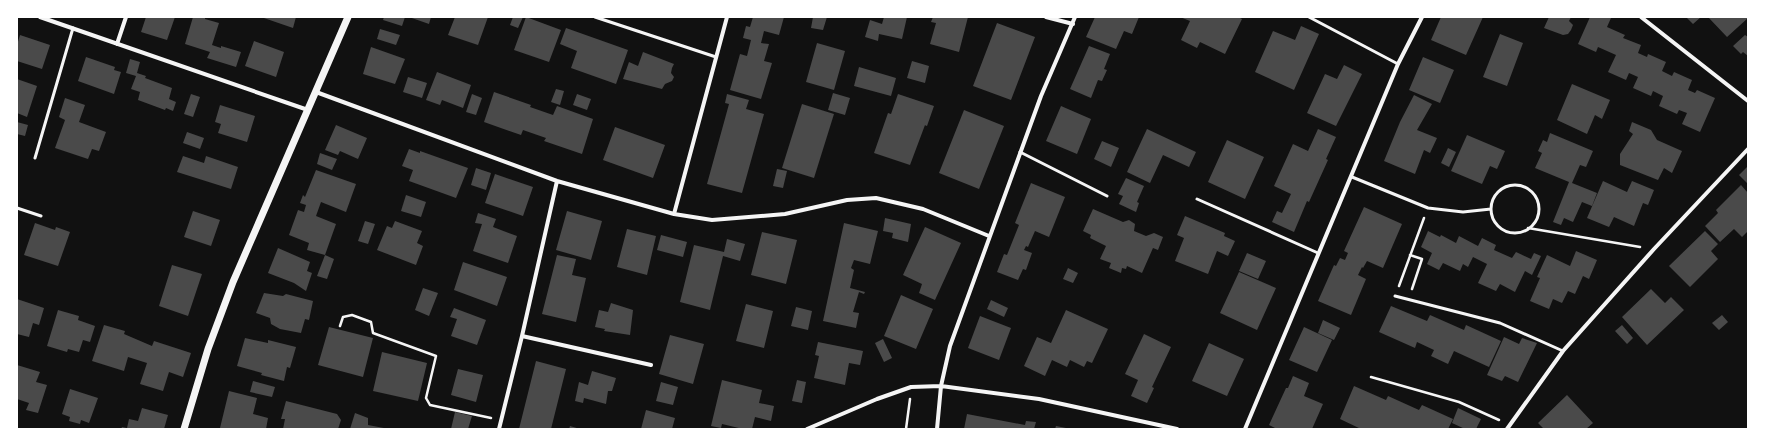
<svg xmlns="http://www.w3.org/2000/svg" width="1765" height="446" font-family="'Public Sans',sans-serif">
<rect width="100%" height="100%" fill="#111"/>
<path fill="#4a4a4a" d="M146 17H175L167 40 141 32Z
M193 17H205V19L219 23 212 45 221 48V46L241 52 236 67 207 58 210 52 185 44Z
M261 17H296L293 28Z
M384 17H405L402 26 383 20Z
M409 17H431L429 24Z
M455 17H488L478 45 448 35Z
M513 17H523L518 28 510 25Z
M526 17 561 30 549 62 514 50Z
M753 17H784L779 35 764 31 761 43 769 44 764 61 772 63 761 99 730 90 740 54 747 56 751 40 743 38 746 26 750 27Z
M813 17H827L823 30 811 28Z
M884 17H907L902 39 879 34 878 41 865 37 870 20 882 24Z
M933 17H968L959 52 930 44 936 23 931 22Z
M1095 17H1139L1132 34 1124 31 1116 49 1086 37Z
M1180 17H1238L1242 19 1225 54 1200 42 1197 48 1181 40 1190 21Z
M1441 17H1483L1466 55 1431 40Z
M1549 17H1571L1569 21 1573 25 1571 30 1568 34 1563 35 1544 28Z
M1590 17 1611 18 1607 27 1625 35 1623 38 1641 45 1638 53 1647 57 1648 54 1666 62 1662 71 1672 76 1674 72 1692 80 1688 90 1695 93 1697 90 1715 98 1700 132 1682 124 1687 113 1679 110 1677 114 1659 106 1663 96 1653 91 1651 96 1633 88 1638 77 1629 73 1626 80 1608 72 1616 55 1598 47 1596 52 1578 44Z
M1686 17H1701L1693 24Z
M1708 17H1748V18L1727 37Z
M997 23 1035 37 1011 100 973 86Z
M1301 26 1319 34 1294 90 1255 72 1273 31 1295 40Z
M566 28 628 50 616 84 571 68 577 51 560 44Z
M380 29 400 35 396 45 377 39Z
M1500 34 1523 43 1507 86 1483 77Z
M20 35 50 45 42 69 17 61V45Z
M1745 35 1748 37V56L1743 52 1741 54 1733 46Z
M254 41 284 52 276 77 245 66Z
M817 43 845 51 834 90 806 82Z
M1089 46 1110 54 1104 69 1107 70 1102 81 1098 80 1091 98 1070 89Z
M371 47 405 59 395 84 363 74Z
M643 52 674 64 672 68 671 73 674 77 672 81 665 84 662 89 623 79 629 62 638 66Z
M86 57 115 67 114 70 121 72 114 94 78 81Z
M1423 57 1454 70 1440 103 1409 90Z
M130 59 140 62 137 73 146 76 145 78 172 88 169 99 176 102 173 111 166 108 165 110 138 100 140 92 131 89 136 76 126 73Z
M912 61 929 66 925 83 907 78Z
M1344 65 1362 74 1336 126 1307 113 1325 74 1337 79Z
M859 67 896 78 891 96 854 86Z
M437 72 471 85 463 108 442 100 440 105 426 100Z
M408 77 427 83 422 98 403 92Z
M17 79 37 86 27 117 17 113Z
M1572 84 1610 100 1602 119 1595 115 1587 134 1557 120Z
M556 89 564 91 560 105 551 102Z
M494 92 531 105 530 107 553 115 557 106 593 119 582 154 544 141 546 138 523 130 521 135 484 122Z
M833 93 850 98 845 115 828 110Z
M191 94 200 97 193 117 184 114Z
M472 94 482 98 476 115 466 112Z
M577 94 591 99 587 110 573 105Z
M727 94 749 100 746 109 764 114 742 193 707 184 729 104 725 103Z
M898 94 934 106 927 126 917 122 925 125 910 165 874 153 888 113 891 114Z
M1414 95 1432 104 1417 130 1437 138 1430 153 1424 150 1415 174 1384 161 1400 122Z
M65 98 85 105 79 122 106 132 99 151 92 149 88 159 55 148 65 120 59 117Z
M802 104 834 114 814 178 782 168Z
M220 105 255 116 247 142 218 133 221 124 215 122Z
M1061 106 1091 119 1077 154 1046 141Z
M964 110 1004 126 979 189 939 173Z
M17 122 28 125 25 136 17 134Z
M1632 122 1651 130 1657 140 1682 151 1672 173 1664 168 1658 180 1620 165V154L1633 134 1629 131Z
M336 125 367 138 358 159 340 151 338 155 325 150Z
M615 127 665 145 653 178 603 160Z
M1147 129 1196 152 1189 167 1163 155 1150 183 1127 172Z
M1318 129 1336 137 1326 159 1328 160 1309 202 1307 201 1294 232 1272 222 1277 211 1282 213 1291 194 1274 186 1293 144 1308 151Z
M187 132 204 138 200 149 183 143Z
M1550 133 1593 151 1586 167 1580 165 1572 183 1597 193 1592 206 1582 202 1573 222 1564 218 1561 225 1553 222 1569 182 1535 168 1542 153 1538 151 1543 140 1547 142Z
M1467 135 1505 151 1497 169 1490 166 1482 184 1451 171Z
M1227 140 1264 157 1245 199 1208 182Z
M1102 141 1119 148 1111 167 1094 159Z
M1448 148 1456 152 1449 167 1441 163Z
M409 149 420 153V151L468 168 456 198 409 181 413 170 402 166Z
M320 153 337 159 332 170 317 164Z
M183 156 204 163 206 156 238 167 231 189 177 172Z
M1748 166V184L1739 175Z
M476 168 491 173 486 190 471 185Z
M777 169 787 171 783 188 773 186Z
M316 170 356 184 346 212 321 202 316 216 336 224 325 255 307 250 309 243 289 235 298 210 304 212 306 205 300 203 303 195 305 197Z
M495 174 533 187 523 216 485 203Z
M1126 178 1144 186 1137 202 1139 203 1136 212 1119 204 1123 196 1118 194Z
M1603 181 1627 192 1632 181 1654 190 1648 205 1643 203 1634 226 1614 217 1609 227 1587 218Z
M1031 183 1065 197 1049 237 1035 231 1028 247 1026 246 1024 250 1032 253 1026 270 1023 269 1018 280 997 272 1004 254 1007 255 1019 225 1015 223Z
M1741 185 1748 193V231L1742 237 1734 229 1720 242 1705 226 1718 213 1716 210Z
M406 195 426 202 421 217 401 211Z
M1364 207 1402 224 1383 268 1367 261 1363 268 1362 267 1358 275 1366 279 1351 315 1318 301 1334 265 1336 266 1340 258 1345 260 1348 253 1344 251Z
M1093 209 1123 222 1129 220 1135 224 1134 231 1146 236 1154 233 1163 237 1158 250 1153 248 1142 273 1127 266 1126 269 1122 268 1121 273 1109 268 1111 263 1100 259 1106 246 1090 238 1091 235 1083 231Z
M193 211 220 220 211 246 184 237Z
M567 211 602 221 591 260 556 250Z
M478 213 496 219 493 227 517 236 508 263 473 251 482 224 475 223Z
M1185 216 1225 233 1224 236 1235 241 1228 256 1217 251 1208 274 1175 261 1184 238 1177 235Z
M885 218 911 224 908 242 892 238 893 233 883 231Z
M365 221 375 224 368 244 358 241Z
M395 221 422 231 417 243 423 246 416 265 377 250 387 226 392 228Z
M35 223 55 230 56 227 70 232 58 266 24 255Z
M844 223 878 231 870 264 854 260 851 268 854 270 850 288 865 292 864 294 859 292 853 312 859 313 856 328 823 321Z
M925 227 961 243 935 300 919 293 922 284 903 275Z
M627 229 656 236 647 275 617 267Z
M1428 231 1440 237 1441 235 1456 243 1459 236 1478 246 1482 238 1496 245 1494 250 1512 258 1516 252 1531 259 1534 253 1541 256 1532 275 1525 271 1515 292 1500 284 1496 291 1478 283 1487 264 1473 257 1468 267 1463 264 1460 271 1443 263 1439 270 1427 264 1432 253 1421 247Z
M1705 231 1718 244 1711 251 1718 259 1690 287 1669 266Z
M762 232 797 240 786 284 751 275Z
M661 235 687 242 683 257 657 250Z
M727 239 745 244 740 261 723 256 710 310 680 302 694 245 724 252Z
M278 248 310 262 307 271 312 273 306 291 294 283 268 273Z
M1576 251 1597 260 1589 279 1583 276 1575 294 1568 291 1562 303 1553 299 1549 309 1530 301 1540 278 1537 277 1547 255 1570 266Z
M1247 253 1266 261 1258 279 1239 271Z
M325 255 334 259 327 279 317 276Z
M557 255 576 259 572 275 586 278 576 322 542 314Z
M463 262 507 277 497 306 454 290Z
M172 265 202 274 188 316 159 306Z
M1068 268 1078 273 1073 283 1063 279Z
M1239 272 1276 288 1257 330 1220 313Z
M423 288 438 293 429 316 415 310Z
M1651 289 1665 303 1671 297 1684 310 1647 345 1622 317Z
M264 293 283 296 286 294 313 301 309 320 305 319 301 333 280 329 271 324 270 318 256 313Z
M901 295 933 309 916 349 884 336Z
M17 299 44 308 39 325 33 323 29 337 17 334Z
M991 300 1008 308 1004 317 987 309Z
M611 303 633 310 630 335 604 331 605 329 595 327 599 310 608 312Z
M746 304 773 311 764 348 736 341Z
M1391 306 1427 321 1430 315 1464 330 1466 325 1501 341 1489 367 1454 351 1448 364 1431 356 1434 350 1417 342 1415 348 1379 332Z
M796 307 812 311 808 330 791 326Z
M454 308 486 320 477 345 451 336 457 319 450 317Z
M58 310 79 316 78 320 95 326 90 342 83 340 79 352 68 349 67 352 47 346Z
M1066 310 1108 329 1092 363 1087 361 1084 367 1070 360 1067 367 1052 360 1045 376 1024 366 1037 337 1051 343Z
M1722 315 1728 322 1719 330 1712 323Z
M980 316 1011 328 999 360 968 348Z
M1323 320 1340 328 1334 340 1318 333Z
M104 325 125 331 124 334 152 346 154 341 191 353 183 377 169 372 163 391 140 384 147 363 128 357 124 371 92 361Z
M1622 325 1633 338 1627 344 1615 331Z
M329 327 373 338 363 377 318 365Z
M1304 327 1332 340 1317 372 1289 360Z
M1144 334 1171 347 1152 387 1154 388 1147 403 1131 396 1138 380 1125 374Z
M670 335 704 344 693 384 659 374Z
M1504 337 1519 344 1522 338 1537 343 1518 382 1505 376 1502 381 1487 375Z
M245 338 268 343V340L296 347 290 368 287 367 284 381 261 375 262 373 237 366Z
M883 339 892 358 884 362 875 343Z
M818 342 863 351 860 365 849 363 845 385 814 378 819 356 815 355Z
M1209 343 1244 359 1227 396 1192 381Z
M382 352 427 363 418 401 373 391Z
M536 361 566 369 551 429H519Z
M17 365 40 372 36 382 47 385 38 413 26 410 29 403 17 399Z
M458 369 483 375 476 402 451 395Z
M592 371 616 378 612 391H608L606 404 584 398 583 403 575 401 579 382 588 385Z
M1293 376 1309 383 1304 396 1323 404 1312 429H1277L1269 425 1286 388H1288Z
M722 380 762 390 759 403 774 406 771 421 755 417 752 429H743L722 424 721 428 711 426Z
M797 380 806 382 802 403 792 401Z
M253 381 275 387 272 397 250 392Z
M661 382 678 387 673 405 656 401Z
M1354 386 1386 400 1388 396 1419 410 1422 405 1453 419 1448 429H1361L1340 419Z
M70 389 98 398 89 423 81 420 80 424 69 421 70 417 62 414Z
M229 391 257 398 253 414 268 418 266 429 220 428Z
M1567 395 1593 423 1586 429H1544L1538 423Z
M286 401 337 414 341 420 338 429H283L285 419H281Z
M142 408 168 415 164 429H121L122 427 127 428 129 419 138 421Z
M1458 408 1481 419 1476 429H1465L1452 423Z
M646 410 675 418 672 429H641Z
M455 412 472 416 468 429H451Z
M355 413 368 418V425L389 429H350Z
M967 414 1025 425 1026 421 1036 422 1034 429H964Z
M570 426 580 429H569Z
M1056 426 1066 428V429H1055Z"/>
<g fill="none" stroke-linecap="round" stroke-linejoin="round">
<path stroke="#f5f5f5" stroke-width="2.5" d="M1528 228 1640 247
M1410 255 1422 259 1412 289
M1399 286 1424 218
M340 326 343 317 352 315 371 322 373 333 436 356 426 398 430 405 491 418
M1371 377 1459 402 1499 420
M906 429 910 399"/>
<path stroke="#f5f5f5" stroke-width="3" d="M595 17 716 57
M1309 17 1398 64
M1020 152 1107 196
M35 158 73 28
M1352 177 1428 208 1463 212 1491 209
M1491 209a24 24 0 1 1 48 0a24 24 0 1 1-48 0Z
M1197 199 1318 253
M17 208 41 216
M1395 296 1500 323 1563 351"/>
<path stroke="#f5f5f5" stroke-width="4" d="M40 17 308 110
M1046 17 1073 24
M1641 17 1748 101
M117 44 126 17
M316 92 557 181 674 214 712 220 785 214 847 200 876 198 923 209 989 236
M674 214 727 17
M522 336 651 365
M499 429 522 336 557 181
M807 429 877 399 911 387 941 386 1039 399 1177 429
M937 429 941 386 950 346 1041 96 1075 17
M1245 429 1398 64 1422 17
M1507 429 1563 351 1654 249 1748 149"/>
<path stroke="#f5f5f5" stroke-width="7" d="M184 429 208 349 233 282 348 17"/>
</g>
<rect width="1765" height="446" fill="none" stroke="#ffffff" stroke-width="36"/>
</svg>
